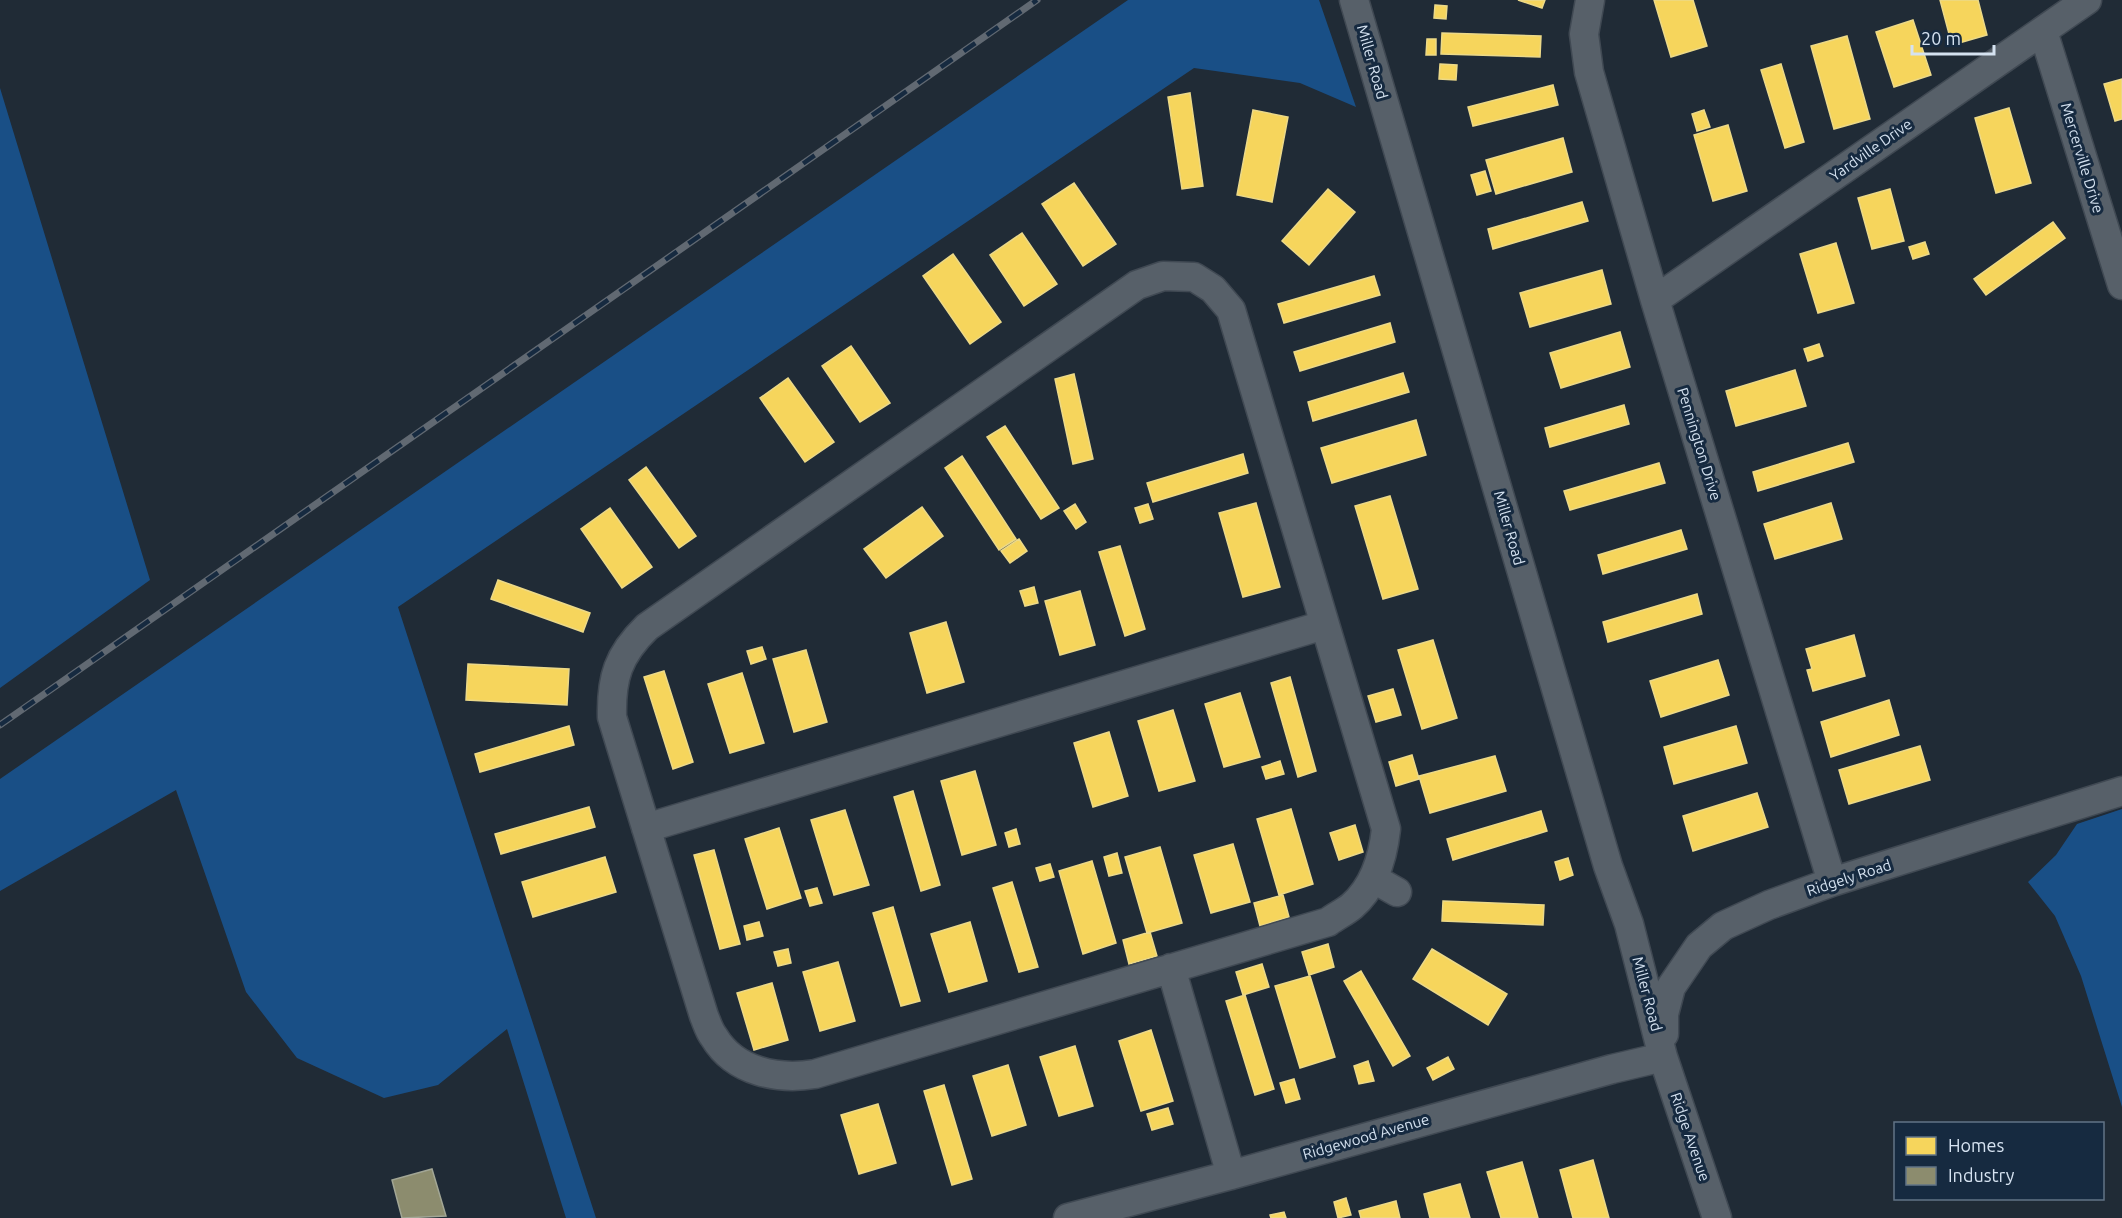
<svg xmlns="http://www.w3.org/2000/svg" width="2122" height="1218" font-family="Ubuntu,sans-serif">
<rect width="100%" height="100%" fill="#202b36"/>
<path fill="#194f86" d="M1128 0H1319L1356 107 1300 83 1194 68 398 607 596 1218H566L507 1029 438 1085 384 1098 297 1058 246 992 176 790 0 891V779Z
M0 88 150 580 0 688Z
M2122 809V1107L2081 976 2055 916 2028 882 2056 855 2077 824Z"/>
<path fill="#f6d55c" stroke="#ecd988" stroke-width="1.5" d="M1518 0H1545L1542 8Z
M1654 0H1693L1707 46 1671 57Z
M1940 0H1978L1987 35 1952 45Z
M1435 5 1447 6 1446 19 1434 18Z
M1913 20 1931 75 1894 87 1876 32Z
M1442 33 1541 36 1540 57 1441 54Z
M1847 36 1870 119 1834 129 1811 46Z
M1427 39H1436V55H1426Z
M1440 64 1457 65 1456 80 1439 79Z
M1781 64 1804 142 1785 148 1761 70Z
M2122 79V119L2115 121 2104 84Z
M1553 85 1558 105 1473 126 1468 107Z
M1190 93 1203 186 1182 189 1168 97Z
M2009 108 2031 183 1996 193 1975 118Z
M1253 110 1288 117 1272 202 1237 195Z
M1704 110 1710 127 1697 131 1692 114Z
M1728 125 1747 191 1713 201 1694 135Z
M1563 138 1572 172 1496 194 1486 160Z
M1485 171 1491 191 1477 195 1471 175Z
M1074 183 1116 244 1083 266 1042 204Z
M1328 189 1355 212 1309 265 1282 241Z
M1890 189 1904 241 1872 249 1858 198Z
M1582 202 1588 221 1493 249 1488 229Z
M2053 222 2065 238 1986 295 1974 279Z
M1022 233 1057 284 1024 306 990 255Z
M1925 242 1929 254 1913 259 1909 247Z
M1836 243 1854 303 1818 313 1800 254Z
M953 254 1001 322 970 344 923 276Z
M1602 270 1611 304 1530 327 1520 293Z
M1374 276 1380 295 1284 323 1278 304Z
M1390 323 1395 342 1300 371 1294 352Z
M1620 332 1630 367 1561 388 1550 353Z
M1819 344 1823 356 1808 361 1804 349Z
M851 346 890 403 860 422 822 366Z
M1795 370 1806 406 1736 426 1726 391Z
M1403 373 1409 392 1313 421 1308 402Z
M1074 374 1093 459 1073 464 1055 379Z
M788 378 834 442 805 462 760 398Z
M1624 405 1629 424 1550 447 1545 428Z
M1416 420 1426 455 1332 483 1321 448Z
M1005 426 1059 508 1041 519 987 437Z
M1848 443 1854 462 1758 491 1753 472Z
M1243 454 1248 473 1153 502 1147 483Z
M962 456 1016 539 999 550 945 468Z
M1659 463 1665 483 1570 510 1564 491Z
M646 467 696 536 679 548 629 480Z
M1390 496 1418 589 1383 599 1355 506Z
M1256 503 1280 587 1243 597 1219 513Z
M1831 503 1842 539 1775 559 1764 524Z
M1075 504 1086 522 1076 529 1064 511Z
M1148 504 1153 519 1140 523 1135 508Z
M922 507 943 536 886 578 864 549Z
M610 508 652 567 622 588 581 529Z
M1681 530 1687 549 1603 574 1598 555Z
M1019 539 1027 551 1010 563 1001 551Z
M1120 546 1145 629 1125 636 1099 552Z
M498 580 590 613 583 632 491 599Z
M1034 587 1038 603 1025 606 1020 591Z
M1080 591 1095 645 1060 655 1045 601Z
M1697 594 1702 614 1608 642 1603 622Z
M946 622 964 682 927 693 910 633Z
M1854 635 1865 676 1813 691 1807 670 1812 669 1806 649Z
M1433 640 1457 718 1422 729 1398 650Z
M762 647 766 659 751 664 747 651Z
M806 650 827 722 794 732 773 659Z
M1718 660 1729 695 1661 717 1650 681Z
M468 664 569 669 567 705 466 700Z
M664 671 693 762 673 769 644 677Z
M742 673 764 743 730 753 708 684Z
M1290 677 1316 771 1298 777 1271 683Z
M1393 689 1401 715 1376 722 1368 696Z
M1240 693 1260 757 1224 767 1205 704Z
M1889 700 1899 735 1831 757 1821 722Z
M1173 710 1195 781 1159 791 1138 721Z
M569 726 574 745 480 772 475 754Z
M1736 726 1747 763 1674 784 1664 747Z
M1109 732 1128 796 1093 807 1074 743Z
M1920 746 1930 780 1849 804 1839 770Z
M1412 755 1419 779 1396 786 1389 762Z
M1495 756 1506 791 1430 813 1419 776Z
M1280 761 1284 774 1266 779 1262 767Z
M975 771 996 845 962 855 941 781Z
M913 791 940 885 921 891 894 797Z
M1757 793 1768 827 1693 851 1683 816Z
M589 807 595 827 501 854 495 834Z
M1291 809 1313 884 1279 895 1257 819Z
M845 810 869 885 834 895 811 820Z
M1541 811 1547 831 1453 860 1447 839Z
M1355 825 1363 852 1339 860 1330 833Z
M779 828 801 898 767 909 745 839Z
M1016 829 1020 844 1009 847 1005 833Z
M1233 844 1250 902 1211 913 1194 855Z
M1160 847 1182 923 1147 933 1125 857Z
M714 850 740 944 720 949 694 855Z
M1117 853 1122 873 1109 876 1104 857Z
M605 857 616 892 533 917 522 882Z
M1568 858 1573 875 1560 880 1555 862Z
M1092 861 1116 943 1083 954 1059 871Z
M1050 864 1054 877 1040 881 1036 868Z
M1012 882 1038 967 1019 972 993 888Z
M817 888 822 903 810 906 805 891Z
M1283 895 1289 917 1260 926 1254 903Z
M1443 901 1544 905 1543 925 1442 921Z
M893 907 920 1001 901 1006 873 913Z
M759 922 763 936 747 940 744 926Z
M970 922 987 981 949 992 931 934Z
M1150 932 1157 956 1129 964 1123 940Z
M1328 944 1334 967 1309 975 1302 952Z
M788 949 791 963 778 966 774 952Z
M1432 949 1507 994 1488 1025 1413 979Z
M838 962 855 1021 820 1031 803 972Z
M1262 964 1269 987 1243 995 1236 972Z
M1361 971 1410 1056 1393 1066 1344 981Z
M1310 976 1335 1057 1300 1068 1275 986Z
M772 983 788 1040 754 1050 737 993Z
M1245 995 1274 1089 1255 1095 1226 1001Z
M1151 1030 1173 1101 1141 1111 1119 1041Z
M1075 1046 1093 1106 1059 1116 1040 1057Z
M1448 1057 1454 1069 1433 1080 1427 1068Z
M1368 1061 1374 1081 1359 1084 1354 1066Z
M1008 1065 1026 1125 992 1136 973 1076Z
M1294 1079 1300 1099 1286 1103 1280 1083Z
M944 1085 972 1179 952 1185 924 1091Z
M878 1104 896 1163 859 1174 841 1115Z
M1168 1108 1173 1124 1152 1130 1147 1114Z
M1593 1160 1609 1218H1573L1560 1170Z
M1522 1162 1538 1218H1501L1487 1172Z
M1460 1184 1470 1218H1430L1424 1194Z
M1346 1198 1351 1215 1338 1218 1334 1202Z
M1396 1201 1400 1218H1361L1359 1211Z
M1284 1212 1286 1218H1271L1270 1215Z"/>
<path fill="#8c8c6e" stroke="#a2a695" stroke-width="1.5" d="M432 1169 446 1216 402 1218 392 1180Z"/>
<g fill="none" stroke-linecap="round" stroke-linejoin="round">
<g stroke="#404953" stroke-width="31">
<path id="minor" d="M1354 0 1608 866 1629 924 1663 1057 1717 1218
M1590 0 1584 34 1589 72 1655 300 1832 882
M2043 31 2122 285
M1163 276 1194 277 1213 289 1231 310 1386 829C1383 857 1375 886 1352 906 1345 912 1336 916 1328 922L815 1074C778 1080 735 1072 714 1037 709 1031 707 1023 704 1016L612 717C611 678 618 655 647 627L1137 285Z
M1655 300 2087 0
M646 828 1324 625
M1374 879 1397 892
M1171 968 1231 1175
M1664 1034V1014L1671 987 1699 946 1723 926 1769 905 1832 882 2122 791
M1068 1218 1231 1175 1612 1069 1663 1057"/>
</g>
<use href="#minor" stroke="#576069" stroke-width="28"/>
<g stroke="#616972" stroke-width="7">
<path id="rail" d="M0 725 1037 0"/>
</g>
<use href="#rail" stroke="#162a40" stroke-width="4.5" stroke-dasharray="14" stroke-linecap="butt"/>
</g>
<g text-anchor="middle" stroke-width="6" stroke-linejoin="round" paint-order="stroke">
<g font-size="15" fill="#d5e2f0" stroke="#162a40">
<text transform="translate(1372 62) rotate(74)" y="5">Miller Road</text>
<text transform="translate(1871 150) rotate(-35)" y="5">Yardville Drive</text>
<text transform="translate(2082 158) rotate(73)" y="5">Mercerville Drive</text>
<text transform="translate(1699 444) rotate(73)" y="5">Pennington Drive</text>
<text transform="translate(1509 528) rotate(74)" y="5">Miller Road</text>
<text transform="translate(1849 878) rotate(-18)" y="5">Ridgely Road</text>
<text transform="translate(1647 994) rotate(75)" y="5">Miller Road</text>
<text transform="translate(1366 1137) rotate(-16)" y="5">Ridgewood Avenue</text>
<text transform="translate(1690 1137) rotate(71)" y="5">Ridge Avenue</text>
</g>
</g>
<rect x="1894" y="1122" width="210" height="78" fill="#162a40" stroke="#627486" stroke-width="1.5"/>
<rect x="1906" y="1137" width="30" height="18" fill="#f6d55c" stroke="#627486" stroke-width="1.5"/>
<text x="1948" y="1152" font-size="18" fill="#d5e2f0">Homes</text>
<rect x="1906" y="1167" width="30" height="18" fill="#8c8c6e" stroke="#627486" stroke-width="1.5"/>
<text x="1948" y="1182" font-size="18" fill="#d5e2f0">Industry</text>
<path d="M1912 45v9h82v-9" fill="none" stroke="#d5e2f0" stroke-width="3"/>
<text x="1921" y="45" font-size="18" fill="#d5e2f0" stroke="#162a40" stroke-width="4.5" paint-order="stroke">20 m</text>
</svg>
